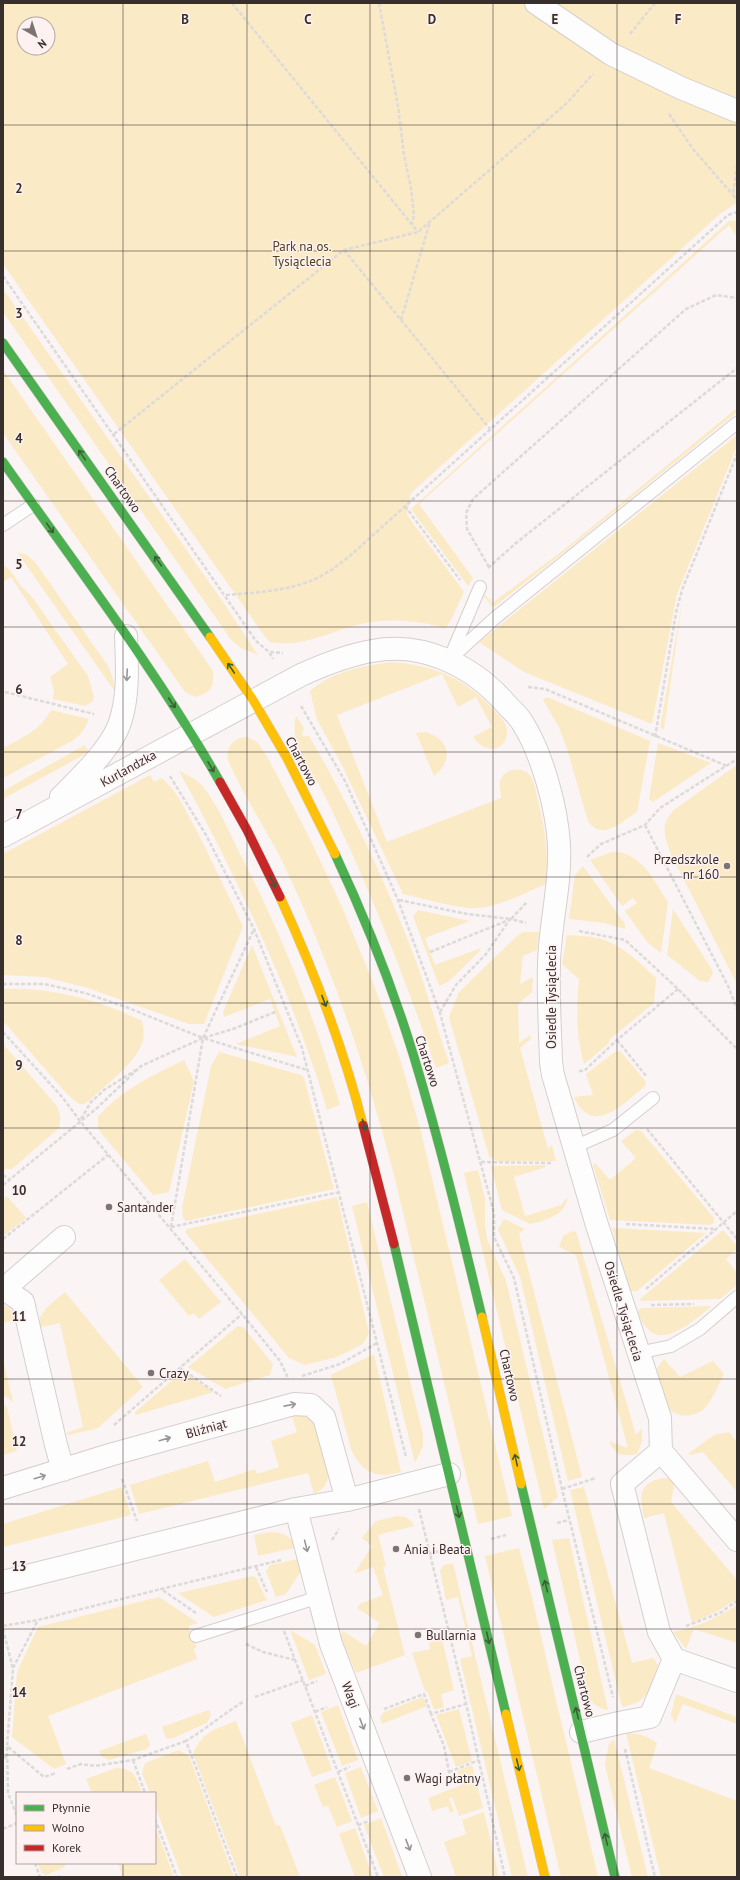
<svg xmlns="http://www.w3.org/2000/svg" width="740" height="1880" font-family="'PT Sans',sans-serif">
<rect width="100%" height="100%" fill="#faf4f4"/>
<path fill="#fbeac6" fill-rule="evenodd" d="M3 3H737V203L721 213 411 493 407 515 464 592 450 622 445 628C419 621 393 618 366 623 335 629 302 649 270 642L266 638 3 264ZM24 24H48V48H24Z
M729 221H737V237L729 225 419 504 473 578 468 586 411 509Z
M3 289 223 602 258 655 241 648 232 641 3 312Z
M3 370 213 671C214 688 212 692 195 697L185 692 3 433Z
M737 408V412L567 550 495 606 491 605 483 595 484 593 492 603 565 549Z
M737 435V446L677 594 652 724 524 672 479 642Z
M17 552 27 555 35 562 108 666 113 679 116 693Z
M3 565 10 570 20 585 32 597 88 676 94 697 93 701 85 706 53 699 54 690 50 677 68 664 11 577 3 582Z
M683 597 664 729 660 728Z
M392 662C435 665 466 679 495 711 500 717 507 723 507 731 507 753 484 754 473 737L492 727 476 697 458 707 442 674 337 715 387 842 501 798C501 793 499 787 500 782 503 768 523 765 531 777 535 784 536 793 538 801 545 829 549 854 546 884 525 893 493 910 470 908 448 906 425 899 403 894L342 765 317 720 310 691C333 671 363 666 392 662Z
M547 697 650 741 637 812C621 822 602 842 588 821L567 749 559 727 543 700Z
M51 710 89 719C85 729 81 735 72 741L3 778V748C22 738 41 730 51 710Z
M296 716 304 728 302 733 303 736H309C349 804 386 882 414 956 427 991 437 1028 449 1063L436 1068C404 975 368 884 325 796 313 771 288 745 296 716Z
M426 732C450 739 454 761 434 776L416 733Z
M248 737 258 743 269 760 308 835 342 907 374 985 401 1062 421 1132 512 1516 478 1524 395 1179C367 1070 331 963 282 861 265 827 243 795 228 760 225 746 235 737 248 737Z
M658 743 711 763 653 802 649 799Z
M85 745 89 752 3 799V791Z
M737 765V984L670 852C664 834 660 824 675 809Z
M179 771C188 775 198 780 204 788 218 806 229 831 239 852 280 930 316 1020 340 1105L327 1110C316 1071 302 1035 288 998 256 920 220 845 179 771Z
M150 775 154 782 162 778 174 791 181 802 201 839 243 926 204 1024H189L88 988 45 977 3 975V854Z
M612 852C641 851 654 881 668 902L661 953 648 943 625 911 637 903 633 898 622 906 590 860Z
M583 866 625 924V929L604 923 569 919 575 875Z
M673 909 711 968 713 973 708 982 700 981 667 955Z
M418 910 470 921 425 938 435 965 481 948 479 952 448 982 439 986 413 916Z
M523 932H539L537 950 523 956 520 984 533 977 532 992 518 1004 519 1043 530 1035 531 1039 520 1048 548 1149 552 1145 556 1161H497L489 1156 449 1017 459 992 517 936Z
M567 935C577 936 588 936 598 938 621 944 639 962 656 978L654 1003 610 1039 608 1044 584 1064C576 1035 576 1009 579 979L562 964Z
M252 945 297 1057 236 1044 280 1026 270 999 224 1017 223 1012Z
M3 989C50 987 100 1000 142 1021 144 1030 145 1040 140 1048 131 1067 105 1085 90 1100L84 1104H79L67 1094 3 1021Z
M3 1044 56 1105C61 1113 61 1118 59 1128L12 1169H3Z
M620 1051 646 1082 645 1086C624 1103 592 1138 574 1097L593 1095 586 1074 615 1052Z
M219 1052 301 1075 304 1078 334 1189 186 1221 183 1218 182 1208 211 1066Z
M184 1060 194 1081 169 1192 153 1195 102 1134 98 1128V1117C121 1090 153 1075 184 1060Z
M636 1130 641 1131 714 1218V1223L711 1225 610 1220 593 1165 595 1163 610 1180 636 1158 621 1141Z
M545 1165 546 1167 514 1177 525 1216 561 1205 568 1197C565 1216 546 1220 530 1224L502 1210 491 1166Z
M478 1170 485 1198V1225L487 1239 506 1281 558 1497 544 1509 464 1173Z
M7 1196 26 1218 3 1236V1199Z
M337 1197 369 1333 363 1344 337 1357 305 1365 289 1358 185 1232 187 1229Z
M367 1202 423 1435V1446L415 1463 352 1206Z
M504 1219 525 1229 519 1234 582 1477 568 1481 520 1277 500 1234 498 1229Z
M612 1228 706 1233 637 1291H630Z
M723 1230 737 1246V1249L726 1259 737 1273V1285L720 1299 641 1301 640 1299Z
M572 1231 576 1232 636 1435 642 1428V1441L637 1454C623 1457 614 1455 609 1441L628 1448 576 1255 559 1247 563 1236Z
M185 1259 221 1302 199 1319 194 1313 189 1316 159 1280Z
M65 1292 143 1387 98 1428 69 1435 66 1433 83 1427 60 1323 38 1328C39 1310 53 1303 65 1292Z
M3 1305C11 1308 14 1312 18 1319L3 1323Z
M712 1306C700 1316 671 1341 655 1334 646 1330 642 1321 636 1313L641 1308Z
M238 1326 243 1327 273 1364 270 1375 225 1389 188 1367Z
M374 1354 401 1472C376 1479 362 1473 351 1449L331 1375Z
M3 1359 13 1402 3 1395Z
M664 1359 680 1377 713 1361 724 1374C718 1385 712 1401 704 1409 694 1418 676 1418 667 1407 664 1403 662 1396 660 1390 658 1384 655 1378 656 1372 657 1367 661 1363 664 1359Z
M182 1372 214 1392 136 1415 134 1413Z
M3 1404 7 1407 17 1451 3 1455Z
M291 1413C304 1414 310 1415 316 1427L328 1472C328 1484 324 1489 314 1494L308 1473 139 1514 130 1485 208 1461 215 1482 255 1469 257 1474 279 1467 271 1441 297 1432Z
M729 1432 737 1442V1492L703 1452 689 1455 688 1454 714 1435Z
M667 1478 675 1481 671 1502 737 1580V1599L718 1611 692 1623 664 1513 644 1518C639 1496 639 1480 667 1478Z
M122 1487 131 1515 3 1547V1524Z
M584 1487 632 1663 653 1658 658 1665C650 1689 650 1702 622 1707L570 1490Z
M398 1516C407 1517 410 1518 414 1526L378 1535 386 1566 383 1567 405 1655 356 1673 340 1636 343 1631 366 1646 380 1623 357 1608 360 1604 383 1595 373 1567 354 1574 372 1546 362 1538 376 1521Z
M270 1532C283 1532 290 1536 298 1547L258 1556 254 1535Z
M569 1538 608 1710C599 1708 595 1706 589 1698L552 1540Z
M519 1548 531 1594 598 1877H561L485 1556Z
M303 1558V1568L286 1594 276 1597 266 1571 270 1565Z
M453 1563 528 1877H512L460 1659 472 1656 458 1597 446 1600 440 1571 444 1565Z
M253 1576 256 1578 267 1600 214 1617 179 1594V1593Z
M159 1597 198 1623 188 1626 197 1647 194 1649 197 1659 48 1716 66 1764 54 1769 12 1737 17 1672 38 1627Z
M737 1605V1643L694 1629 686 1649 673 1632C697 1627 717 1618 737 1605Z
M290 1630 315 1645 326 1674 309 1680Z
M442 1639 454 1690 441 1694 444 1707 434 1710 428 1693 425 1691 412 1653 430 1649 429 1643Z
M676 1694 737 1717V1724L683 1704 675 1723 671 1715Z
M423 1697 427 1706 382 1724 380 1717 384 1712Z
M338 1705 358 1760 342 1766 321 1712Z
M459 1709 472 1761 456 1767 436 1715Z
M209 1710 211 1715 207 1723 171 1739 166 1738 162 1727Z
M312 1715 332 1770 312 1777 291 1723Z
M236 1721 276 1826 280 1825 300 1877H240L193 1754C203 1731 214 1730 236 1721Z
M626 1733C639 1733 647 1736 657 1743L649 1768 737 1801V1877H661Z
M146 1734 150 1744 147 1749 109 1760 101 1756 99 1751Z
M614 1739 648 1877H632L605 1765 609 1744Z
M179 1750 189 1756 234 1877H182L155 1806V1793H150L142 1773 145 1763Z
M472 1765 483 1808 459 1816 452 1797 449 1799 454 1811 450 1813 448 1806 432 1811 428 1798 462 1785 457 1771Z
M361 1767 378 1811 361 1818 345 1773Z
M116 1768C135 1769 136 1777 142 1793H92L86 1779Z
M335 1777 352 1821 337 1827 328 1806 323 1807 314 1785Z
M484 1812 499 1877H456L444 1842 466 1834 462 1820Z
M381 1818 402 1876 384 1877 364 1825Z
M155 1826 174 1877H123L118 1863H155Z
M355 1828 373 1877H355L339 1834Z
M38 1863H64L65 1867 46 1875 41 1872Z"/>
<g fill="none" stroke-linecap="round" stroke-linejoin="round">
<g stroke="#d5cfce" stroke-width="14">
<path id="lane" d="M3 525 33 505
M480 587 449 660 495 618 737 423
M574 1147 613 1130 653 1098
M638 1353 671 1346 700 1329 737 1297
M196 1636 319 1597"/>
</g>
<g stroke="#d5cfce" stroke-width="24">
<path id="street" d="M536 3 611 54 681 88 737 111
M61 797C81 777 114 746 121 719 129 692 127 664 126 636
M3 836 301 675C323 665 348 655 372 651 423 641 473 666 506 704 511 710 518 715 522 722 542 753 557 808 559 845 561 885 550 923 549 963 548 996 550 1029 551 1062L553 1075 596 1222 660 1418 661 1451 737 1540
M63 1470 56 1445 23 1302 4 1289 64 1237
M3 1488 113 1454 294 1404 311 1405 324 1417 347 1500
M296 1509 331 1644 420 1877
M3 1582 296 1509 347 1500 449 1474
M674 1659 737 1681
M581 1732 619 1723 650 1717 674 1659 659 1632 622 1484 661 1451"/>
</g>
<g stroke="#d5cfce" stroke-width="10">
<path id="fast" d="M3 343 210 637
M3 462C77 567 156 670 220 782
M335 854C366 920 393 988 414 1057 440 1143 461 1230 482 1317
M394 1244 506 1714
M521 1484 615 1877"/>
</g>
<g stroke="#d5cfce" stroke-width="10">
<path id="slow" d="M210 637 253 700 287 758 335 854
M280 897C314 971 343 1046 363 1125
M482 1317 521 1484
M506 1714 545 1877"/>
</g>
<g stroke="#d5cfce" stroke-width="10">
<path id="jam" d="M220 782 247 830 280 897
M363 1125 394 1244"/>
</g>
<path stroke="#dddada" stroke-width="2.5" stroke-dasharray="4 2" stroke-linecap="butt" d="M232 3 418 232
M379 3 398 106 404 155 411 188 414 215 412 224
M630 34 655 3
M669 114 693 149 733 195
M737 165 733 195 737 200
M344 250 490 429
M3 276 256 641 269 652 273 659
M401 320 430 222
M114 434 344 250 418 232 568 102 593 74
M405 506 460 580
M489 567 467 529 466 513 473 499 686 309 716 295 737 298
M488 568 516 543 737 368
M226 595C260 592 297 591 326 573 335 568 343 561 351 555L728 215 737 212
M270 652 283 653
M528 687 545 689 727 766
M5 692 94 714
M301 706 345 781 398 900 440 1013 494 1213V1237L514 1278 562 1489 613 1697
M655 737 676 613 682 590 737 454
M170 776 206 835 254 929 302 1048 406 1457
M645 825 728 986 737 1009
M587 857 601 844 645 825 660 808 737 759
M399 900 467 914 511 919 527 902
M579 931 625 940 678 989 737 1049
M430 952 511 919 526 923
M3 984H44L85 993 126 1007 203 1038 233 1029 275 1012
M440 1012 456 985 486 954 510 919
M3 1032 63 1098 80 1121 242 1314 280 1361 288 1378
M617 1040 647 1077
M579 1071H584L617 1040 678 989
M81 1119 91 1102 104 1090 136 1070
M647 1129 737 1239
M481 1162 551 1163
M3 1175 10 1179
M3 1185 97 1108 141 1066 203 1038 307 1070
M626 1224 714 1229
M171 1227 203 1038 254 929
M171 1227 340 1192
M3 1239 108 1155
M646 1289 737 1211
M651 1305 694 1304
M180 1368 221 1396
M302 1376 340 1364 377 1343
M114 1425 242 1314
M122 1479 137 1521
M562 1489 596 1478
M419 1509 463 1690 505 1877
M557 1523 569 1520
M491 1539 506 1535
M332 1540 339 1529
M429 1554 440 1551
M256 1567 267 1592
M196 1613 161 1589 281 1560
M3 1626 38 1620 161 1589
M686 1626 720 1613 737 1601
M3 1629 13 1669 7 1746 44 1777 56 1773
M284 1631 378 1877
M246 1644 263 1652 295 1660
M13 1668 38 1620
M305 1686 317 1681
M255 1697 303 1680
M384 1709 424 1694 431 1714
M315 1712 327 1707
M7 1747 8 1793 17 1816
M625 1749 655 1877
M3 1758 7 1757
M133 1760 145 1793
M67 1769 81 1764 95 1766 133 1760 186 1741
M338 1772 350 1767
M449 1772 479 1760
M455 1784 449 1772 444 1746 431 1714 466 1704
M155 1819 177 1877
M358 1825 369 1821
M3 1829 17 1823
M35 1863 40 1877
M58 1877 60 1876
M237 1877 186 1741C206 1729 223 1714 243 1702"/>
<use href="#lane" stroke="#fefdfd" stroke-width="12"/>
<use href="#street" stroke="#fefdfd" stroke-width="22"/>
<use href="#fast" stroke="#4caf50" stroke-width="9"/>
<use href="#slow" stroke="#ffc107" stroke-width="9"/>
<use href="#jam" stroke="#c62828" stroke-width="9"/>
</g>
<defs><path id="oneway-shaft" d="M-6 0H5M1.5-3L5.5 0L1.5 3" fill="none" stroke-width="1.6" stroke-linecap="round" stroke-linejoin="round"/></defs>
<g stroke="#3e5c3a">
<use href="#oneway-shaft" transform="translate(82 455) rotate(-125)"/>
<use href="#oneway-shaft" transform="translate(50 528) rotate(55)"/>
<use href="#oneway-shaft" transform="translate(158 561) rotate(-125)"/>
<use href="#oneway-shaft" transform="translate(231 668) rotate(-124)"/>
<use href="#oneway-shaft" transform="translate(172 703) rotate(56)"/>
<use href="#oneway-shaft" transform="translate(211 767) rotate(60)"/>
<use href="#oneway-shaft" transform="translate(273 882) rotate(64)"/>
<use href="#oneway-shaft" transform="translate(324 1001) rotate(69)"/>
<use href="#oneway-shaft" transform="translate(364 1125) rotate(75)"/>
<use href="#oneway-shaft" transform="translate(516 1460) rotate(-103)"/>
<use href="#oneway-shaft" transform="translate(458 1512) rotate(77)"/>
<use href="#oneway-shaft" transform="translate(546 1586) rotate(-104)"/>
<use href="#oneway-shaft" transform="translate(488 1638) rotate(77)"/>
<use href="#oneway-shaft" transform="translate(577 1713) rotate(-104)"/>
<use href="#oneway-shaft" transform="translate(518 1765) rotate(77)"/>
<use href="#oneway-shaft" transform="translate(606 1839) rotate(-103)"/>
</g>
<g stroke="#9a9696">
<use href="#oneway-shaft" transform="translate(127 675) rotate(93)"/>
<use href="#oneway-shaft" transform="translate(290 1405) rotate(-11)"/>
<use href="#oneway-shaft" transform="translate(165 1439) rotate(-16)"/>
<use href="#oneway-shaft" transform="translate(40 1477) rotate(-17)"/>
<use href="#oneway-shaft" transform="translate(306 1546) rotate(76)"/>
<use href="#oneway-shaft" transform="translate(362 1724) rotate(69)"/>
<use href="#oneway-shaft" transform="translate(408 1845) rotate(69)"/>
</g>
<path fill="none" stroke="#362f2e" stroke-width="1" stroke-opacity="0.55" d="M123 3V1793M247 3V1877M370 3V1877M493 3V1877M617 3V1877M3 125H737M3 251H737M3 376H737M3 501H737M3 627H737M3 752H737M3 877H737M3 1003H737M3 1128H737M3 1253H737M3 1379H737M3 1504H737M3 1629H737M3 1755H737M123 1863V1877"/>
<g fill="#7b7473" stroke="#fdf2f1" stroke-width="1.5">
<circle cx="727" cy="866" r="4"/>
<circle cx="109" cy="1207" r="4"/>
<circle cx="151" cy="1373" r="4"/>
<circle cx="396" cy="1549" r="4"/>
<circle cx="418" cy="1635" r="4"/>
<circle cx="407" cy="1778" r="4"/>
</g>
<g text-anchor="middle" stroke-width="3" stroke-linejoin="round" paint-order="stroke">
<g font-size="13" fill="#4f411a" stroke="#fdf2f1">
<text x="302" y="251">Park na os.<tspan x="302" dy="15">Tysiąclecia</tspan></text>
</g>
<g font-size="13" fill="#362f2e" stroke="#fdf2f1">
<text transform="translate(123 489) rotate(55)" y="5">Chartowo</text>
<text transform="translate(302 761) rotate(62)" y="5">Chartowo</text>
<text transform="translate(128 768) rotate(-29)" y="5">Kurlandzka</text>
<text transform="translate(551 997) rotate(-90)" y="5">Osiedle Tysiąclecia</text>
<text transform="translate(428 1061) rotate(72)" y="5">Chartowo</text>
<text transform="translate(624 1311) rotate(73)" y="5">Osiedle Tysiąclecia</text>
<text transform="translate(510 1375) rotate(77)" y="5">Chartowo</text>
<text transform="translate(206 1428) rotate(-16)" y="5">Bliźniąt</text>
<text transform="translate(585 1691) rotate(76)" y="5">Chartowo</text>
<text transform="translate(351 1695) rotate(69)" y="5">Wagi</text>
</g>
<g font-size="13" fill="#362f2e" stroke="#fdf2f1" text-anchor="start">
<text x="719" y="864" text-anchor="end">Przedszkole<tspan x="719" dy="15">nr 160</tspan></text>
<text x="117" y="1212">Santander</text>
<text x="159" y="1378">Crazy</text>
<text x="404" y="1554">Ania i Beata</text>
<text x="426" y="1640">Bullarnia</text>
<text x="415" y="1783">Wagi płatny</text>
</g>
</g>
<g font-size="13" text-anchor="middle" font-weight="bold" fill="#362f2e" stroke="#fdf2f1" stroke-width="3" stroke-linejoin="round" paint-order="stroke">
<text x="185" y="24">B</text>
<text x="308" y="24">C</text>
<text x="432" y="24">D</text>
<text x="555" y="24">E</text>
<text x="678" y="24">F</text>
<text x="19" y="193">2</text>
<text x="19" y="318">3</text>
<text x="19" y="443">4</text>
<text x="19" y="569">5</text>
<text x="19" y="694">6</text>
<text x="19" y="819">7</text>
<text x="19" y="945">8</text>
<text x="19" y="1070">9</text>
<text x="19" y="1195">10</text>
<text x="19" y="1321">11</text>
<text x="19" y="1446">12</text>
<text x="19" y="1571">13</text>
<text x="19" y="1697">14</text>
</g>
<rect width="740" height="1880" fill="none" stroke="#362f2e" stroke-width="8"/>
<rect x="16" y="1792" width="140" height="72" fill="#fdf2f1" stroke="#ada4a3"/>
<rect x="24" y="1805" width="20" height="6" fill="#4caf50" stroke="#ada4a3"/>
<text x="52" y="1812" font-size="12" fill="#362f2e">Płynnie</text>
<rect x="24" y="1825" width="20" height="6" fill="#ffc107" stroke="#ada4a3"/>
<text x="52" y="1832" font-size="12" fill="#362f2e">Wolno</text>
<rect x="24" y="1845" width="20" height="6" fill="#c62828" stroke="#ada4a3"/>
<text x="52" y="1852" font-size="12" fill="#362f2e">Korek</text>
<g transform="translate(36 36) rotate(141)"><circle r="19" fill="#fdf2f1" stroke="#ada4a3"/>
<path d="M0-3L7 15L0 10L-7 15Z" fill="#7b7473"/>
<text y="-6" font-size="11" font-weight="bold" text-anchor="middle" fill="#362f2e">N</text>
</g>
</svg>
